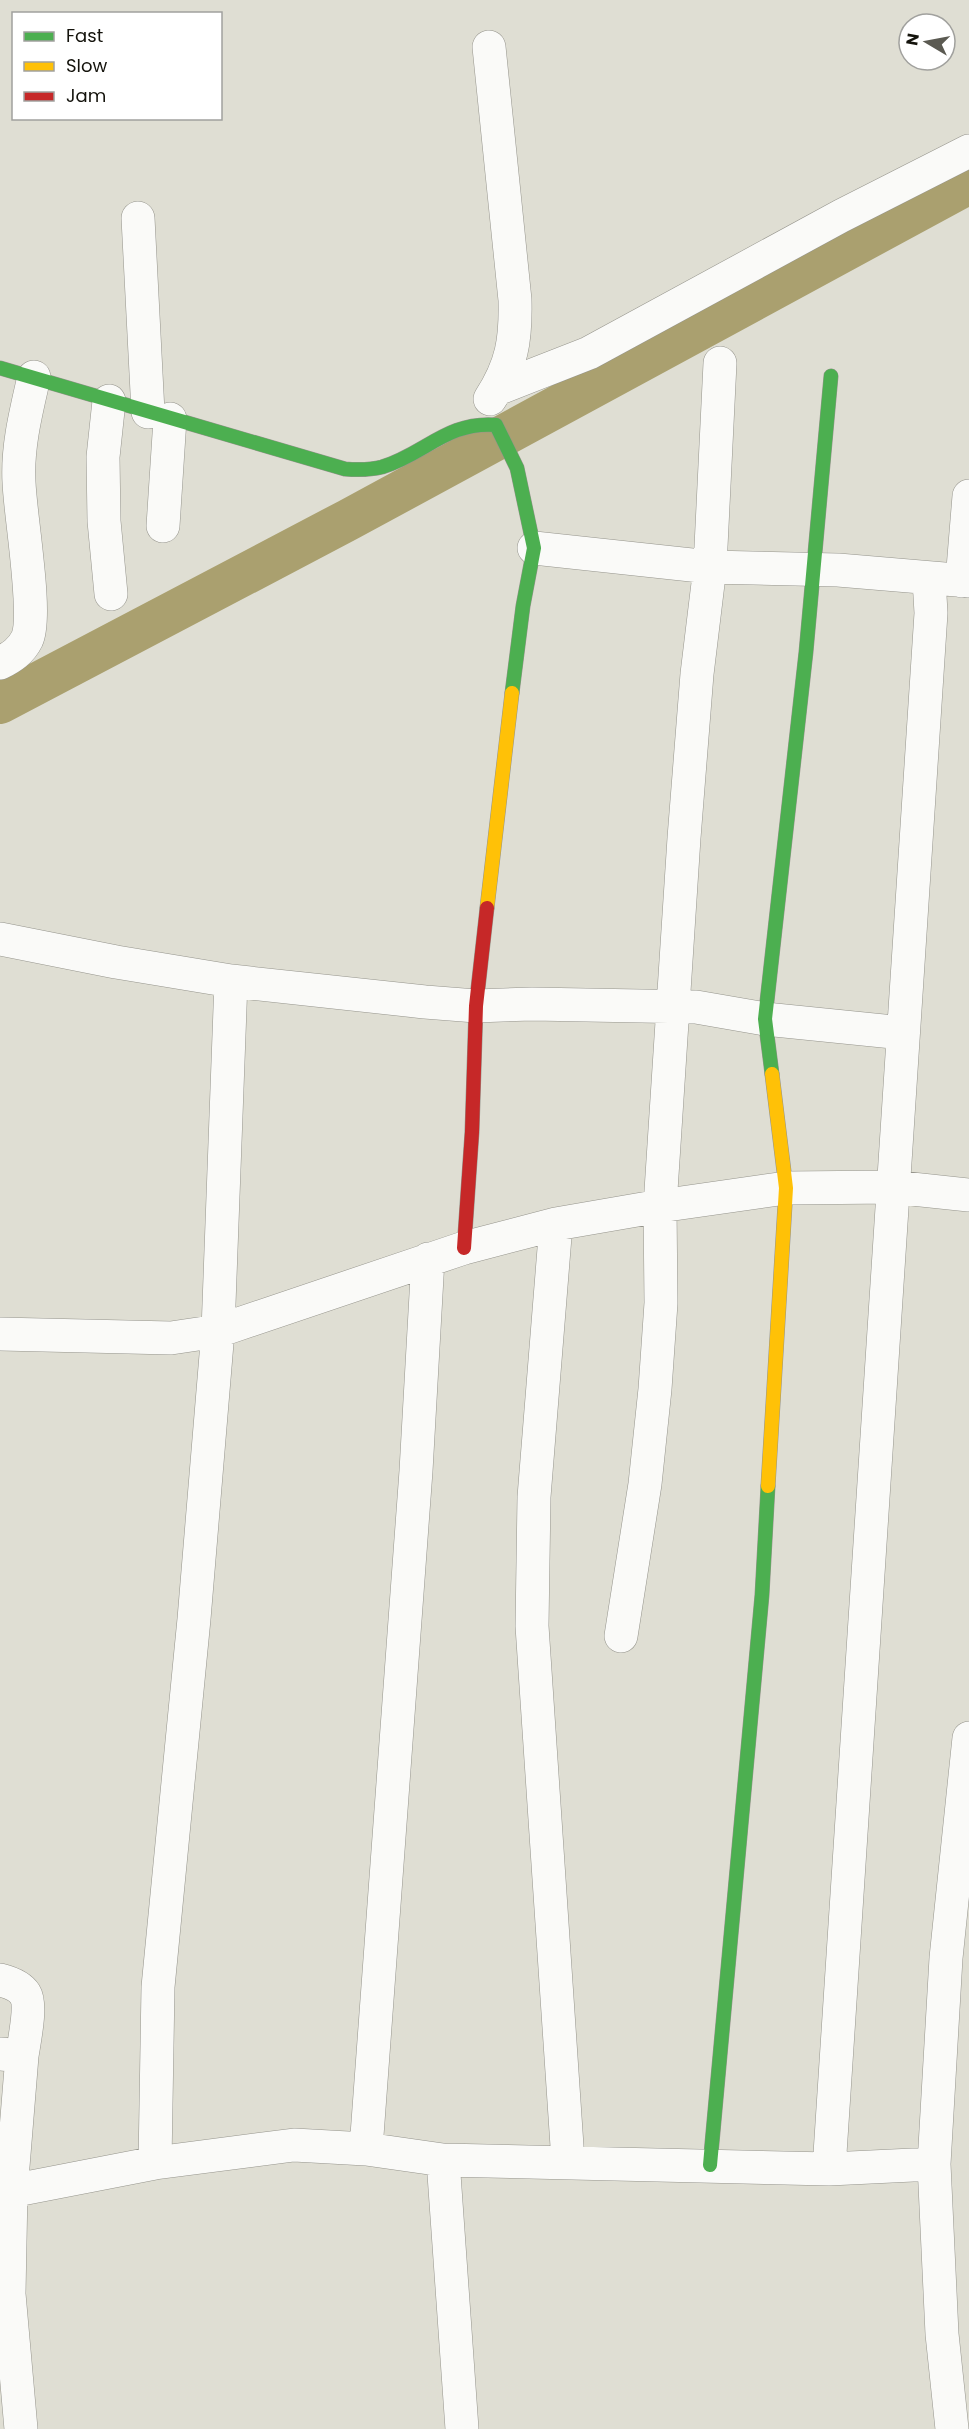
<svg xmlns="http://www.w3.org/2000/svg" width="969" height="2429" font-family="Poppins,sans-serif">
<rect width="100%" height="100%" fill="#dfded3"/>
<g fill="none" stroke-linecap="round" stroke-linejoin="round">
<path stroke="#aaa06f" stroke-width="42" d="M0 703 348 520 969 183"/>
<g stroke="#95948c" stroke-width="34">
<path id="street" d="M489 47 515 300C516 340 512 365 490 399
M138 218 148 412
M497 389 589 353 841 216 969 151
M109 401 103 457 104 521 111 594
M163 526 170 419
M534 548 710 567 838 570 969 581
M962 581 969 496
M0 663C12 657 21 651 27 639 38 615 20 515 19 482 17 447 26 412 34 377
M0 939 116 962 231 981 425 1002 476 1006 532 1004 696 1007 765 1019 903 1033
M556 1224 534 1497 532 1626 568 2161
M428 1259 416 1471 366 2149 443 2160 462 2429
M0 1334 171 1338 218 1331 464 1248 556 1224 660 1206 786 1188 893 1187 969 1195
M621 1636 645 1484 655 1389 661 1303 660 1206 684 838 697 674 710 567 720 363
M0 1980C8 1982 20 1986 25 1994 32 2005 24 2042 22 2056
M0 2054 22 2056 11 2191 9 2294 21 2429
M443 2160 829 2169 934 2164
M155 2163 158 1987 194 1619 218 1331 231 981
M829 2169 931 613 929 579
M11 2191 155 2163 294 2145 366 2149
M952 2429 942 2334 934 2164 946 1958 969 1738"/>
</g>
<g stroke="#95948c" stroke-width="15">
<path id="fast" d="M0 368 345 469C357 470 370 470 382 467 425 454 447 421 496 425L517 468 534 548 523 606 512 693
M772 1074 765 1019 806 652 831 376
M710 2165 762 1595 768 1486"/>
</g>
<g stroke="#95948c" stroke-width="15">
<path id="slow" d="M487 908 512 693
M768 1486 786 1188 772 1074"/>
</g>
<g stroke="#95948c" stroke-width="15">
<path id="jam" d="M464 1248 472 1132 476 1006 487 908"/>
</g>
<use href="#street" stroke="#fafaf8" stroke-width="33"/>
<use href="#fast" stroke="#4caf50" stroke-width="14"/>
<use href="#slow" stroke="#ffc107" stroke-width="14"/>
<use href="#jam" stroke="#c62828" stroke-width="14"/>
</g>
<rect x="12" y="12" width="210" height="108" fill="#ffffff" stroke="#a1a19e" stroke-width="1.5"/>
<rect x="24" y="32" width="30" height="9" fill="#4caf50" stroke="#a1a19e" stroke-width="1.5"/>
<text x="66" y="42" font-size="18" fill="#14130c">Fast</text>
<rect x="24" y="62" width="30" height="9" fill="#ffc107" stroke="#a1a19e" stroke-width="1.5"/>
<text x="66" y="72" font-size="18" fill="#14130c">Slow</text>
<rect x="24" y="92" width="30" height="9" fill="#c62828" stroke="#a1a19e" stroke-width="1.5"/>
<text x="66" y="102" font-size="18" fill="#14130c">Jam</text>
<g transform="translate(927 42) rotate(280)"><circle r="28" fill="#ffffff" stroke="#a1a19e" stroke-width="1.5"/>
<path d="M0-4.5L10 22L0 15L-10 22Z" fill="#5b5a52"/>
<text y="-9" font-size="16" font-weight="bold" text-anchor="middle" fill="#14130c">N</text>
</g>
</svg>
